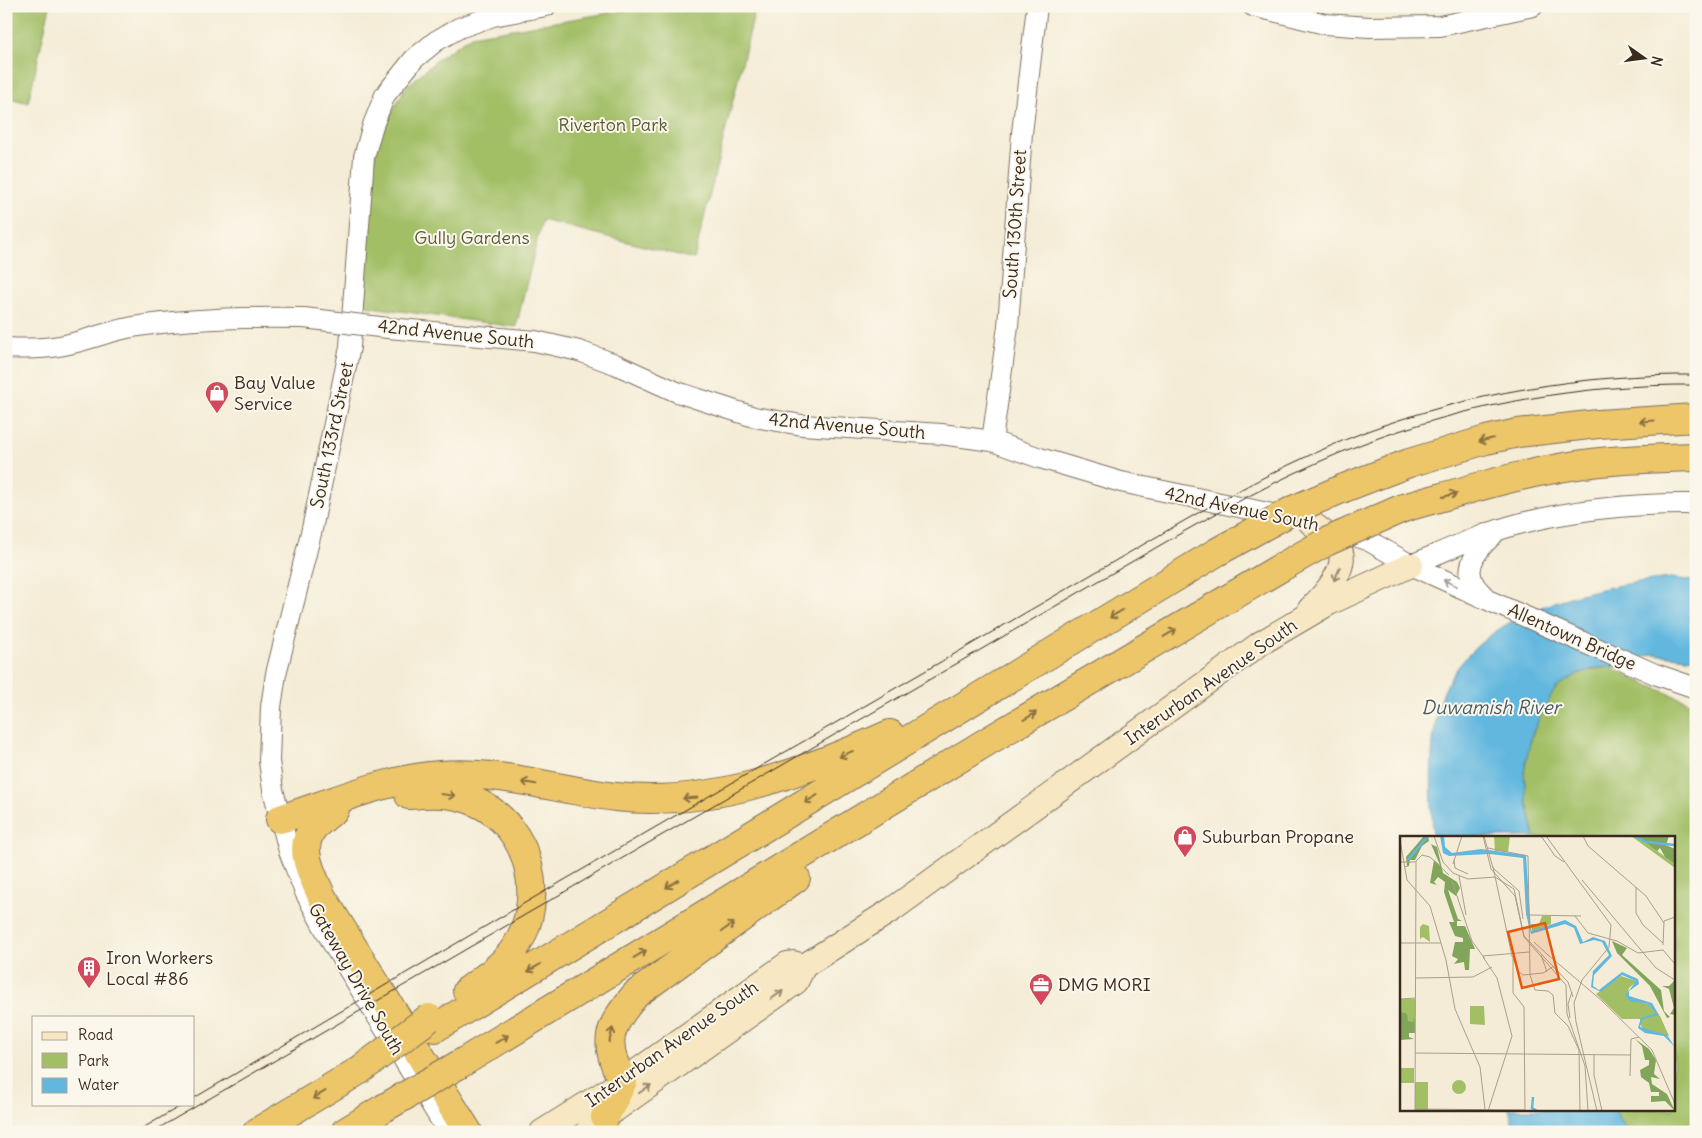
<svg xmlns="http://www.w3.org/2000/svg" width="1702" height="1138" font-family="Delius,sans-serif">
<rect width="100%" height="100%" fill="#fbf7ec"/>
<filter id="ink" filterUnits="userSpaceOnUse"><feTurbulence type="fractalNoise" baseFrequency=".02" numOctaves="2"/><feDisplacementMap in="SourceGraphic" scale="10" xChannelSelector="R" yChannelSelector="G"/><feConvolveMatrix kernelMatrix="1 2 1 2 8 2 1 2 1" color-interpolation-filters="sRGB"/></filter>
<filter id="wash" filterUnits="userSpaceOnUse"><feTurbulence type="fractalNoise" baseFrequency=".0096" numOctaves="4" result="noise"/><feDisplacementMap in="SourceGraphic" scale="20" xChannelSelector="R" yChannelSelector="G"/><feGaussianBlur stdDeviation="1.12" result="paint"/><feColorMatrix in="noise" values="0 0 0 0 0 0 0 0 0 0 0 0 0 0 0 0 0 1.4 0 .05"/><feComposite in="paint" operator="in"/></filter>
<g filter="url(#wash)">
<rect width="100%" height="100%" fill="#f4ecd6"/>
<path fill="#a2bf66" stroke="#6e7442" d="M6 6H50L28 103 6 97Z
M651 6H756L694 259 542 220 516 327 364 306 372 166 381 133 405 88 439 58 471 36Z
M1612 667 1636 680 1696 705V1132H1627L1614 1109H1673V837H1535C1530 816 1524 795 1524 773 1524 752 1542 703 1556 688 1571 673 1593 668 1612 667Z"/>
<path fill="#62b7df" stroke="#4e707e" d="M1671 578 1696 581V659L1653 654 1612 667 1596 668 1576 675 1556 688 1542 712 1531 737 1524 772 1527 802 1535 837H1433C1431 793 1427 722 1448 683 1489 608 1594 586 1671 578Z
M1509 1109H1614L1627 1132H1515Z"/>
</g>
<g filter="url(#ink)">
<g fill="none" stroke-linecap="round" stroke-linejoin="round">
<g stroke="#7c6e5e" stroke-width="22">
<path id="tertiary" d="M1253 6 1325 24 1369 27 1440 26 1533 6
M388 328 535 341 579 351 615 364 677 392 754 417 802 425 941 434 992 441 1040 458 1121 482 1286 517
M6 348C24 349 42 349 59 346 84 342 108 331 133 327 190 318 246 317 304 318
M992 441 1008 326 1022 133 1037 6
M1341 531 1369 541 1411 565 1490 601 1655 674 1696 688
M1411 565C1447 550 1483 533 1522 523 1578 509 1637 503 1696 504
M1488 600C1484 595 1477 590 1474 584 1463 565 1480 547 1493 535
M448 1132 334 946 305 892 289 851 273 790 269 761 271 707 276 674 312 529 350 347 364 157 373 125 385 95 414 59 436 41 459 28 493 16 546 6"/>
</g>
<g stroke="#7c6e5e" stroke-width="26">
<path id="secondary" d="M1310 522C1319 529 1330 536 1337 545 1353 565 1323 596 1310 609
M542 1132 623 1081 787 964 793 963 804 966
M587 1132 605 1117 796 982 804 966 893 909 1261 643 1329 603 1411 565"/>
</g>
<g stroke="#7c6e5e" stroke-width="30">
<path id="motorway" d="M1344 488 1409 463 1486 440 1518 433 1598 424 1696 418
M1403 508C1468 490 1533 469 1600 462 1632 459 1664 458 1696 457
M409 795C432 793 454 792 476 802 531 827 547 899 515 948 503 966 484 978 467 991
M335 809C328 815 320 821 314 827 296 848 313 876 322 897L468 1132
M280 819C331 803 385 779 440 775 499 770 558 790 616 797 711 808 804 772 890 734
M435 1028 1217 552
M460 1064 988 741 1280 568
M605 1117 623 1081C601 1042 609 1026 636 994L796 878
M257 1132 360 1070
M345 1132 384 1108"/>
</g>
<use href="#tertiary" stroke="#fff" stroke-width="20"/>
<use href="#secondary" stroke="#f7e8c3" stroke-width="24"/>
<use href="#motorway" stroke="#ecc669" stroke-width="28"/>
<path stroke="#3b2a1e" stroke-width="1" d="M194 1098 535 897 1170 529C1232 493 1295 459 1362 433 1468 393 1583 374 1696 375
M136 1132 184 1104
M152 1132 1176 536C1236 502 1297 469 1362 444 1468 404 1582 384 1696 385"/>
<g stroke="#7c6e5e" stroke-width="22" stroke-linecap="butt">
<path id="tertiary-bridge" d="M304 318 388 328"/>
</g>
<g stroke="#7c6e5e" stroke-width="30" stroke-linecap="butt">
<path id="motorway-bridge" d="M1217 552 1295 509 1344 488
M1280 568 1326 542 1403 508
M360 1070 429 1018
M384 1108 460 1064"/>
</g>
<use href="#tertiary-bridge" stroke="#fff" stroke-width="20"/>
<use href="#motorway-bridge" stroke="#ecc669" stroke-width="28"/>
</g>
<defs><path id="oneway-shaft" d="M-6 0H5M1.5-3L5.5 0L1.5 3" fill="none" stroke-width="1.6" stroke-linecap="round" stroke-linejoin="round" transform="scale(1.25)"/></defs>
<g stroke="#8b7040">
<use href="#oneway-shaft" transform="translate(1647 421) rotate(176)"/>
<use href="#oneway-shaft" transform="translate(1486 440) rotate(166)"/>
<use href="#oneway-shaft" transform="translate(1450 495) rotate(-16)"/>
<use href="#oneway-shaft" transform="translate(1116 614) rotate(149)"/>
<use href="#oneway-shaft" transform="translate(1170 633) rotate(-31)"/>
<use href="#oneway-shaft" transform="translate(1030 716) rotate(-31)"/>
<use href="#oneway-shaft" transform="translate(846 754) rotate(156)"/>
<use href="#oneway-shaft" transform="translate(529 783) rotate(-170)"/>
<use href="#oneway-shaft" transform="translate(448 795) rotate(8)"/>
<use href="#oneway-shaft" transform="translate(690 798) rotate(176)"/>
<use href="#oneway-shaft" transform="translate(811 799) rotate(149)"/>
<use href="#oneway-shaft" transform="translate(672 884) rotate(149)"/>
<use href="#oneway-shaft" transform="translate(728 927) rotate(-35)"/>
<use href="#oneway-shaft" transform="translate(640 954) rotate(-31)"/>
<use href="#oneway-shaft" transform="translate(534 968) rotate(149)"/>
<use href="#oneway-shaft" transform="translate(611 1035) rotate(-76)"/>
<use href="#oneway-shaft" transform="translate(502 1039) rotate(-31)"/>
<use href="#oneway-shaft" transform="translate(319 1095) rotate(149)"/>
</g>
<g stroke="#998970">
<use href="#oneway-shaft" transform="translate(1337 574) rotate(115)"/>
<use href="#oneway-shaft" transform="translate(777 995) rotate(-35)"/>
<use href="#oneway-shaft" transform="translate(645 1089) rotate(-35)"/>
</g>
<use stroke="#a79f9a" href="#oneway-shaft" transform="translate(1450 583) rotate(-155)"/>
</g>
<defs>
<g id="shop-pin" transform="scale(1.25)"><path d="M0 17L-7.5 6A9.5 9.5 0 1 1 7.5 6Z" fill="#d1495b" stroke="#fbf7ec"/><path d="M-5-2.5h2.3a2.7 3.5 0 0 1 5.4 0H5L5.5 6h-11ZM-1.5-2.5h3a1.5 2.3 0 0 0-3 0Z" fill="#fff"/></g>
<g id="building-pin" transform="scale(1.25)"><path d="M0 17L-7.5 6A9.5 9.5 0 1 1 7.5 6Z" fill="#d1495b" stroke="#fbf7ec"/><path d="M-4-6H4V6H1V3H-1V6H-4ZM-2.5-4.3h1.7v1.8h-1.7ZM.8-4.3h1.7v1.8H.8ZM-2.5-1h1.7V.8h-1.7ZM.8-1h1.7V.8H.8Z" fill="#fff"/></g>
<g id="office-pin" transform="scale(1.25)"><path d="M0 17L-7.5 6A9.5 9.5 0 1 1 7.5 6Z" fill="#d1495b" stroke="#fbf7ec"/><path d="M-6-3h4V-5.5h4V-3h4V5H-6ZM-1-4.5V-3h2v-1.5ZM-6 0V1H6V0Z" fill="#fff"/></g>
</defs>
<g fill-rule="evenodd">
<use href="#shop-pin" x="217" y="393"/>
<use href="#shop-pin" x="1185" y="837"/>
<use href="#building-pin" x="89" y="968"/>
<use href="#office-pin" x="1041" y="985"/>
</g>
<g text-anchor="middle" stroke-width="4" stroke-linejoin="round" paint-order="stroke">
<g font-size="18" fill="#5a5734" stroke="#fbf7ec">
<text x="613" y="131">Riverton Park</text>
<text x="472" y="244">Gully Gardens</text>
</g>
<g font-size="18" fill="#3b2a1e" stroke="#fbf7ec">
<text transform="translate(1015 224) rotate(-86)" y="6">South 130th Street</text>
<text transform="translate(456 334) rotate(6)" y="6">42nd Avenue South</text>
<text transform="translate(847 426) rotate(5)" y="6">42nd Avenue South</text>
<text transform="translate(332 435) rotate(-78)" y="6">South 133rd Street</text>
<text transform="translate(1242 509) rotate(12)" y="6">42nd Avenue South</text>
<text transform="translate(1572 637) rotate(24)" y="6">Allentown Bridge</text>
<text transform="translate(1211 682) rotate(-35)" y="6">Interurban Avenue South</text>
<text transform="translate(356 979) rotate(60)" y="6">Gateway Drive South</text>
<text transform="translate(672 1044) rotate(-35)" y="6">Interurban Avenue South</text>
</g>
<g font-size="18" fill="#3b2a1e" stroke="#fbf7ec" text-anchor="start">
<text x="234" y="389">Bay Value<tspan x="234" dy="21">Service</tspan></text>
<text x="1202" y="843">Suburban Propane</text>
<text x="106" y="964">Iron Workers<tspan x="106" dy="21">Local #86</tspan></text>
<text x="1058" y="991">DMG MORI</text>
</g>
<g font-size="19" font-style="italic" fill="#495b62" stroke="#fbf7ec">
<text x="1491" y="714">Duwamish River</text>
</g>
</g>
<g transform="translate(1400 836)">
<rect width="275" height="275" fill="#f4ecd6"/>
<path d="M94 0H110L108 16 95 15ZM231 0H237L275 28V32ZM142 80H151V88L132 95 131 88H139ZM23 88 29 90 30 106 23 101 20 103V91ZM221 140 237 145 229 152 227 162 247 167 260 180 269 200 242 193 240 183H222L196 158ZM0 163H15V197L1 176ZM70 170H84L85 189 70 188ZM1 232H14V247H1ZM52 251a7 7 0 1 1 14 0a7 7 0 1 1-14 0ZM15 246H28V274L15 275Z" fill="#a2bf66"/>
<path d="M24 0H28L29 5 22 10 15 24H10L9 30 6 31 4 30H7L6 21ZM237 0H269L266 9 275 13V28L265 21 260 12 257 15ZM31 8 37 11 43 37 57 46 60 52 56 60 48 54 58 83 62 85H57V90H65L75 113H70L69 134H65L64 126 54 128 58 123 52 120 55 106H63V102L55 100 49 86H54L44 56 45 46 38 41 34 46 37 49 30 47 34 24 40 29ZM212 105 227 112 222 119 261 154 264 175 270 181 267 182 250 150 217 117ZM275 144V179L270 178 274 172 269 153 262 150H269ZM1 167V176L7 178 8 185 13 186 14 179 15 197H9V201L14 203 0 204ZM235 203 249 213 256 224 254 238 260 243 251 241 252 248 267 258 275 275 265 265 251 266V260H259V256H251L249 247 241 241 240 234 249 229V224H245L242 210Z" fill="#81a65b"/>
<path d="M40 0H44L45 11 52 17 81 13 126 19 131 95 165 84 176 90 183 106 193 101 205 105 212 120 194 139 193 150 199 154 222 136 238 143 239 148 229 155V160L252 167 259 179 243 183 240 191 267 199 275 211 264 200 245 197 238 192 241 182 256 177 247 167 231 166 225 160 236 145 222 139 201 156 191 151 193 135 209 119 202 106 194 104 180 108 174 92 165 88 131 98 126 78 123 22 90 18 49 20 43 17Z" fill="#62b7df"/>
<path fill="none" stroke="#62b7df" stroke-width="2.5" d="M235 0 246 6 275 9M8 24 27 1M133 261 132 272 137 275"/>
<path fill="none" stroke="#aa9e8c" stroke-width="1" d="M34 0 43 26 53 37 68 43 95 41 114 53 124 100 168 146 173 161M83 0 91 33 115 60 124 101 166 149 167 178 185 230 188 275M84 0 93 32 119 55 123 83M141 0 155 20 164 26M146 0 211 89 209 111 182 144 174 167 176 186 197 275M183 0 188 10 246 60 264 87M0 4 7 44 30 70 46 124 55 173 80 231 85 273M88 12 128 20 130 139 135 154 148 155 153 159 155 177 168 190 179 214 180 275M54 24 55 32 68 38M0 26H15L22 19 30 21 49 39M53 28 62 0M93 31 112 120 119 136 123 139 143 137 154 130M59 40 66 79M182 44 256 132 275 144M52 45 72 105 85 123M236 51V77L243 89 263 107M130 79 181 80M175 80 188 97 217 105 238 117 263 114M134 106 149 120M0 107H41M263 109 264 85 275 81M263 114 275 128M147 118 201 164 252 214 275 268M141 119 147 136M83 120 129 116M83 121 97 142 112 200 88 275M113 123V157L124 171 125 275M16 142 73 141 92 131M0 163 16 162M170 182 168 168 172 156M15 217 231 219M194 219V239L202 275M230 240 231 203 239 201M15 273 125 274M15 275 16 25"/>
<path fill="#e8590c" fill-opacity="0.15" stroke="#e8590c" stroke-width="2.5" d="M145 87 159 143 122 152 108 96Z"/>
<rect width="275" height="275" fill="none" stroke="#3b2a1e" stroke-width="2.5"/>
</g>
<rect width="1702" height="1138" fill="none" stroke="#fbf7ec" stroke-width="25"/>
<rect x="32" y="1016" width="162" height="90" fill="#fbf7ec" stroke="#aea59a"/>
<rect x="42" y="1032" width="25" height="8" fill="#f7e8c3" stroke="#aea59a"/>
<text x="78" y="1040" font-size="15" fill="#3b2a1e">Road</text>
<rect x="42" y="1053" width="25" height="15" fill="#a2bf66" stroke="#aea59a"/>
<text x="78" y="1066" font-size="15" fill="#3b2a1e">Park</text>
<rect x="42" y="1078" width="25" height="15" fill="#62b7df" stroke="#aea59a"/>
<text x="78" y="1090" font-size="15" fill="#3b2a1e">Water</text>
<g transform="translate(1644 58) rotate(104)" stroke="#fbf7ec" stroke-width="4" paint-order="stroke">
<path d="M0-4L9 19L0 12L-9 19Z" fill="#3b2a1e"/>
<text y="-8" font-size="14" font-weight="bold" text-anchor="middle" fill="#3b2a1e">N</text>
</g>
</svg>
